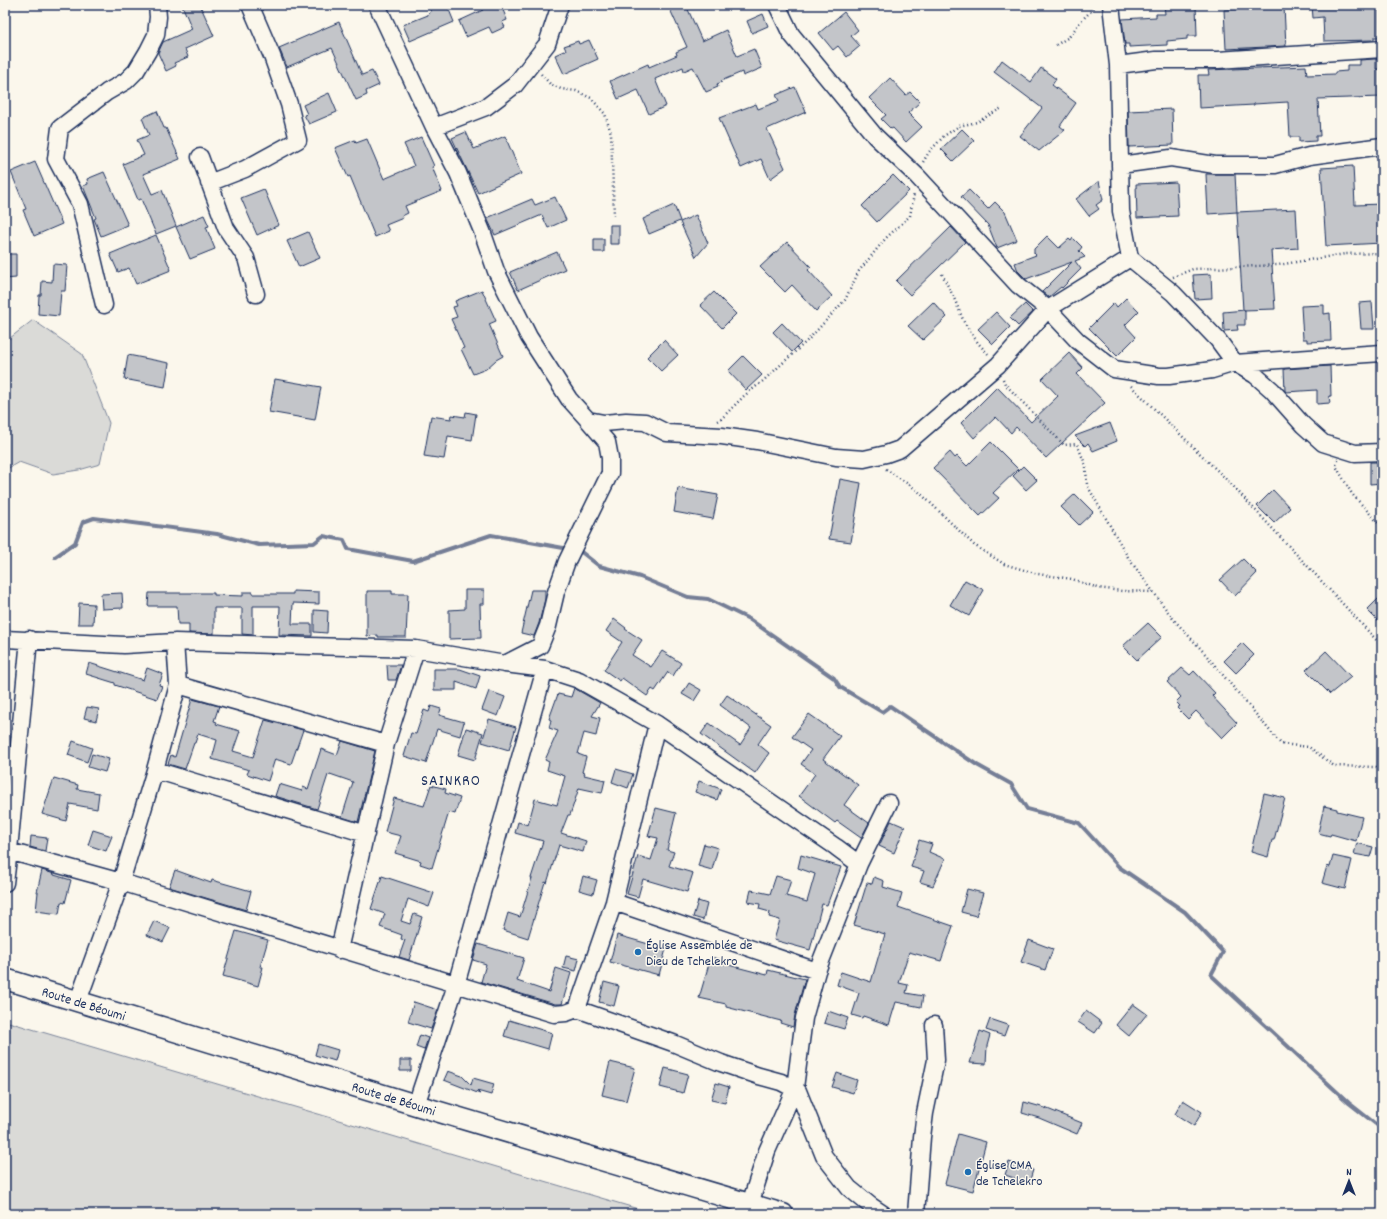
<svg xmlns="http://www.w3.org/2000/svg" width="1387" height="1219" font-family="Dekko,sans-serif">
<rect width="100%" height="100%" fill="#fbf7ec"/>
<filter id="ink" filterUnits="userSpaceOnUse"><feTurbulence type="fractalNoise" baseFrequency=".025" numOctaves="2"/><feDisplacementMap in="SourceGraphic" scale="8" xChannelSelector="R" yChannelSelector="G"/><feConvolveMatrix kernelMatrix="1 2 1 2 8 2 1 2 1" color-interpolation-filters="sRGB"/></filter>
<g filter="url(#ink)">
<path fill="#dadad7" stroke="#7a849a" d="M33 320 82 354 109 423 100 464 79 470 53 474 19 462 5 470V342Z
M5 1021 655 1214H5Z"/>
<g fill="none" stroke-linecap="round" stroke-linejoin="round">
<path stroke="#747e96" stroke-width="4" d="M575 550 580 551 599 566 640 577 688 597 708 599 749 619 834 678 840 687 882 712 890 706 977 765 1011 784 1027 809 1079 823 1119 867 1185 912 1223 952 1211 975 1349 1103 1382 1129
M55 557 75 543 83 522 94 518 187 530 217 534 259 545 314 543 323 536 344 540 348 549 413 561 491 535 569 549"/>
</g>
<path fill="#c3c5c9" stroke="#1b2f5e" d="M182 5H200L214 36 185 49 188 57 174 63 176 66 166 71 158 53 163 42 192 29Z
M428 5H447L454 22 410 41 403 25 428 15V14L431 12Z
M481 5H501L507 20 502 22 505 27 492 33 489 27 466 37 459 21 483 10Z
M668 5H686L702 41 726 30 737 56 754 49 762 68 743 76 742 72 721 81 722 82 717 84 718 87 706 92 693 67 684 71 683 67 655 79 666 106 649 114 638 90 618 99 610 81 648 64 649 67 677 55 676 52 687 47Z
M1164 5H1196L1197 36H1187V39L1167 41V45L1129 47V44H1125L1122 19 1156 17V14H1165Z
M1312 5H1382V37H1374V40L1324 41 1323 17 1313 18Z
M1284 7 1286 46 1226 49 1224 10Z
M844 12 858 30 851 36 860 46 847 57 838 46 833 50 819 33Z
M763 14 768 26 752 33 747 21Z
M339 22 362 75 372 71 379 85 366 91 367 95 356 100 332 48 287 67 279 48Z
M589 40 598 59 564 74 555 55 566 50 564 46 578 41 579 44Z
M1374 59H1376V69H1382V97L1318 99 1320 136H1316V141L1299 142V137H1290L1288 102 1254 104V105L1199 108 1198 75H1209L1208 70 1306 66 1307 75 1335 74V72L1347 71V65H1360V60Z
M1002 60 1031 82 1041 68 1056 79 1052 85 1076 103 1060 126 1065 130 1039 151 1020 136 1042 108 994 72Z
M890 78 906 95 910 92 920 102 908 113 922 127 906 142 893 128 891 129 881 119 886 115 869 98Z
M795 87 806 112 767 129 785 168 770 179 761 159 741 168 719 118 756 104 758 109 779 101 776 95Z
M329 93 337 112 309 124 304 115 307 114 303 105Z
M1172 109 1173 145 1129 147 1128 111Z
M157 111 164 128H166L180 159 143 174 152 194 162 190 176 226 156 234 141 199 138 200 123 164 144 155 137 140 149 135 142 118Z
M962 129 974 141 953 161 941 149Z
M466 132 474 149 505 136 521 174 478 193 452 138Z
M421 137 434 166 432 167 442 191 405 206 408 213 402 216 403 218 386 225 389 231 375 237 350 176 348 177 335 148 355 140 356 143 367 139 384 179 414 166 404 144Z
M35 162 62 224 34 236 23 210 26 209 11 172Z
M1353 166 1355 205 1382 204V243L1326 246 1321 168Z
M104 172 128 225 101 236 94 219 96 218 83 186 88 184 87 179Z
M1206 174H1235L1237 212 1208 214Z
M893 175 909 191 877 222 862 206Z
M1099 181 1103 200 1096 205 1099 209 1089 216 1076 199Z
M1176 182 1178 216 1137 218 1136 184Z
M264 189 279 225 257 235 241 198Z
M969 190 988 209 995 202 1005 212 1017 240 997 248 988 225 961 197Z
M555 197 566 220 548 228 542 215 495 235 487 218 532 199 535 205Z
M674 205 680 221 649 234 643 219Z
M1296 209 1298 248 1271 250 1275 309 1243 310 1237 212Z
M204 215 209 226 206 227 215 249 190 259 176 227Z
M696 215 708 243 696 257 680 222Z
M610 225H619V244H610Z
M951 227 965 242 910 295 896 281Z
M308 232 320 258 299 267 287 241Z
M156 235 171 270 136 284 129 268 118 272 110 254Z
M1047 236 1059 248 1069 239 1071 241 1073 238 1082 247 1079 251 1085 257 1075 261 1081 269 1062 288 1061 287 1049 297 1042 292 1072 262 1026 279 1018 271 1015 263 1036 255 1034 253V249Z
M594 239H604V252H594Z
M787 242 811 267 808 270 832 296 816 311 792 285 785 292 760 267Z
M557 252 565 269 518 290 510 272Z
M5 254H16V278L5 279Z
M53 264 67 265 65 291H61L59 316 38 314 39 295H41L42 281 52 282Z
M1211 274 1212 298 1195 299 1193 275Z
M482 290 496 321 489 324 503 356 496 360 486 369 473 374 461 349 464 348 451 319 457 317 453 307 457 306 455 301Z
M714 292 736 314 722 328 700 305Z
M1126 298 1139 311 1125 325 1136 337 1117 356 1089 328 1114 303 1117 307Z
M933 302 947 317 923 340 908 326Z
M1372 302 1374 329H1361L1359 303Z
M1025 304 1033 312 1018 326 1010 318Z
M1324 305V314L1330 313 1331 341 1307 342V339H1303L1301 306Z
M1245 310V325H1237L1238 330 1224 331 1223 312Z
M996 312 1010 327 993 344 978 329Z
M782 323 801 343 792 352 773 332Z
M664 340 678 355 661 371 647 357Z
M1069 353 1083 368 1077 374 1105 403 1046 458 1016 427 1011 433 996 417 974 438 961 423 997 387 1031 422 1058 396 1042 379Z
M128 355 169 363 165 387 124 379Z
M743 356 762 375 746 390 728 371Z
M1330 366 1331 396H1329L1330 403 1317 404V390L1286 392 1285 391 1284 369Z
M275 379 321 387 315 420 269 412Z
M466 412 476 414 472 440 448 436 444 459 424 456 431 416 451 419 452 415 465 417Z
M1110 423 1117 441 1093 451 1088 443 1085 446 1075 436Z
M991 442 1018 469 993 493 999 498 980 516 933 468 950 452 955 458 957 456 967 466Z
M1370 462H1382V483L1370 484Z
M1023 466 1037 480 1026 490 1013 476Z
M840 479 861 483 851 542 829 539Z
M678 488 718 495 713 519 674 512Z
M1273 490 1290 508 1274 523 1257 506Z
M1075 494 1093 512 1079 525 1061 507Z
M1243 559 1257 573 1235 596 1220 580Z
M965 580 984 590 969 616 950 605Z
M465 590H484V604H480L481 638 449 639V610L465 609Z
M531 590H545V599L539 623 534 636 521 633Z
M293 591 319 592V604L293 603 292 624H312V636L279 635 280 606H253V635L242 634V608H214V634L189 633V624H178L177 606H148L149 593H214V595L243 596V592H253V594H293Z
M367 591H392V594H408L406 637H378V635L367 636Z
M122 593 123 608 102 609 101 594Z
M1382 595V625L1367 610Z
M79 603 94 604 93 624H78Z
M314 610 328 611 327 633 314 632Z
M614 619 626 628 625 629 642 640 632 655 651 667 662 651 681 663 673 676 668 672 655 691 652 689 647 696 622 678 620 681 604 670 622 642 606 631Z
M1148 623 1162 637 1137 660 1123 646Z
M1242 643 1254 655 1236 673 1224 661Z
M1326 651 1351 677 1330 694 1306 670Z
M89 663 143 680 147 668 163 674 159 685 162 686 157 699 115 685V683L86 674Z
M387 665H401L396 680H388Z
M1182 668 1190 675 1194 671 1215 693 1212 696 1237 723 1222 738 1196 711 1188 719 1177 708 1180 706 1176 702 1181 697 1167 682Z
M434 669H460L480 676 476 689 456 682V690H434Z
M689 683 701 690 694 701 682 694Z
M574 688 600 703 592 716 600 718 596 736 584 733 578 754 586 757 582 772 585 773 584 775 605 780 602 793 579 788 570 815H568L561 833 586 841 583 852 559 845 547 883 545 882 528 938 503 930 508 913 520 917 532 878H531L543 841 515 833 518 822 528 825 535 799 557 805 565 776 547 770 549 762 545 760 558 731 549 728 551 720 549 719 558 694 571 697Z
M489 691 505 697 498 716 482 710Z
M727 695 771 725 758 744 769 753 755 773 701 734 709 723 740 745 751 728 720 705Z
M192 699 219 706 214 721 217 722 216 724 240 731 233 751 253 757 265 720 303 730 291 764 275 759 268 781 247 774 249 770 212 759 217 740 198 734 195 743H194L185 769 168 764 171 755 175 757Z
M431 706 441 709 439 715 464 722 460 736 437 729 426 763 404 756 411 733 416 734 424 710 429 712Z
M87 707 99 709 96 721 84 718Z
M809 714 840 736 823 759 858 785 844 805 869 823 861 838 837 821 835 823 799 796 815 774 801 764 811 750 792 737Z
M489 719 516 727 509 750 482 742Z
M466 728 483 733 475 760 458 755Z
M73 741 92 748 87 762 68 755Z
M342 741 375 751 358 822 342 817 353 782 330 774 329 776 328 775 317 809 275 796 279 784 302 791 303 787 308 789 321 749 337 755Z
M92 754 109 759 105 772 88 767Z
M616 769 633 774 628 788 612 782Z
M54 778 78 785 77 789 99 793 97 809 70 804 66 821 42 814Z
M699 781 721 789 717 800 695 792Z
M431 785 446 789 445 793 460 798 455 814 449 812 432 868 420 864 421 861 395 853 401 836 385 832 394 798 424 806Z
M1264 793 1285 798 1274 840H1272L1268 857 1251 852Z
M1324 806 1337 809V811L1362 817 1356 841 1331 834 1330 836 1318 833Z
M656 808 676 813 667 850 674 852 669 866 693 873 687 892 643 879 638 897 627 894 638 856 651 860 658 838 648 836Z
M891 821 905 827 894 853 879 846Z
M93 830 112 836 106 851 88 845Z
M31 836 47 838 45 851 30 847Z
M919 840 932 844 929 852 945 859 933 886 920 882 924 871 911 867Z
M1357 843 1373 847 1370 857 1354 854Z
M704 844 718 848 712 870 698 866Z
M801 855 841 867 827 905 822 904 810 950 774 940 780 920 769 917 770 912 759 909 760 904 748 902 751 890 770 894 776 876 791 880 786 896 807 902 815 874 798 868Z
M1333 856 1352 860 1345 889 1322 883 1327 866 1330 867Z
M42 870 54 874V875L71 880 65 903 61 902 59 914 36 911 38 892H37Z
M175 870 211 883 212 880 251 891 246 910 169 887Z
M382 876 434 893 429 907 408 899 401 921 410 924 414 914 422 917 409 960 399 957 405 940 401 939 402 935 380 927 385 914 371 909Z
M583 876 597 880 593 894 579 890Z
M874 877 884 881 883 887 902 893 898 907 953 926 941 961 909 952 899 983 908 985 906 993 923 996 921 1007 896 1002 889 1025 863 1016 862 1018 852 1015 859 993 837 985 841 972 871 982 885 934 854 925 867 883 872 884Z
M967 889 983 893 976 916 961 912Z
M698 901 707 904 703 920 693 917Z
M154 921 170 928 163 942 147 935Z
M236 931 268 940 260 967H263L258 986 223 976Z
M617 935 666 949 659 975 610 962Z
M1029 940 1053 949 1045 970 1021 962Z
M478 944 524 958 517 981 549 992 556 968 571 973 562 1004H555L481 982 486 964 473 960Z
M566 956 579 959 576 971 563 968Z
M711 957 722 960 721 963 767 975 768 970 805 979 795 1015 793 1027 780 1023 781 1021 726 1007V1004L699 998Z
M604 982 619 986 614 1006 599 1002Z
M414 1002 438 1010 431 1029 408 1022Z
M1133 1004 1147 1014 1129 1036 1116 1025Z
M828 1011 848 1018 844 1029 824 1023Z
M1086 1011 1102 1023 1095 1033 1078 1022Z
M990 1019 1008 1025 1004 1036 986 1030Z
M509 1020 552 1033 548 1049 504 1036Z
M980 1031 990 1035 987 1046 986 1064 970 1063Z
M420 1035 428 1038 424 1050 416 1047Z
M318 1044 338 1050 335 1061 315 1055Z
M400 1060H411V1071H400Z
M610 1062 635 1068 626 1101 602 1095Z
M665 1068 688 1074 683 1093 660 1087Z
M448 1071 462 1076 471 1085 473 1078 494 1084 491 1095 477 1091 480 1094 444 1080Z
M837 1073 857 1080 853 1093 832 1087Z
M716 1083 729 1087 725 1103 711 1100Z
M1183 1100 1202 1112 1194 1126 1175 1114Z
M1024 1102 1045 1108 1082 1123 1077 1134 1039 1118 1022 1113Z
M958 1134 986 1142 973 1191 945 1184Z
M1009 1162 1033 1170 1029 1183 1005 1175Z"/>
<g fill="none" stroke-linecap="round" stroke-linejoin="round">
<g stroke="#1b2f5e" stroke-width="19">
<path id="minor" d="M377 5 434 127 458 173 482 231 496 271 529 337 569 399 588 420 604 423 626 421 645 422 667 433 722 436 757 441 836 457 864 459 886 454 900 449 998 365 1048 309 1130 258
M777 5 791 34 875 136 917 176 1018 285 1048 309 1078 341 1114 369 1159 376H1169L1212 370 1235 363 1382 353
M1111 5 1118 65 1121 211 1130 258 1173 293 1218 340 1235 363 1255 375 1272 390 1303 425 1323 443 1355 453 1382 452
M1118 65 1156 60H1218L1382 49
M434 127 486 107 515 85 547 44 560 5
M200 157 226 228 246 258 256 294
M1120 165 1171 158 1215 165H1275L1309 156 1382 146
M209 183 245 169 298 140 289 104 272 56 250 5
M104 305 80 204 56 159 60 128 107 92 126 81 136 71 148 51 156 35 158 17 157 5
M5 639 124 645 175 642 416 649 505 664 545 669 579 680 657 724 836 847 859 864
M505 664 540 646 548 626 556 592 567 561 610 473V458L607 442 588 420
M178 685 386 744
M155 770 366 834
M5 850 121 882 554 1014 566 1013 577 1009 673 1043 721 1063 759 1076 781 1082 798 1091 824 1156 849 1188 871 1206 883 1214
M5 883 9 850 29 639
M614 902 817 971
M339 950 386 744 416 649
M78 1001 121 882 155 770 178 685 175 642
M577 1009 614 902 657 724
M416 1105 456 985 545 669
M750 1204 767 1151 795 1088 804 1018 817 971 859 864 889 803
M916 1214 922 1137 925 1113 936 1060 934 1025"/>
</g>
<g stroke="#1b2f5e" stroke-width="23">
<path id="major" d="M5 979 416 1105 783 1214"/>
</g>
<path stroke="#1b2f5e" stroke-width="2.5" stroke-dasharray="1 3" stroke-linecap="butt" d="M1056 45 1069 37 1081 21 1097 5
M541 74 550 84 561 89 576 91 591 98 605 114 611 133 614 216
M923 162 929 152 944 136 959 126 977 122 1002 108
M942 274 954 298 964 322 978 343 990 356
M1173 277 1193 269 1278 265 1345 254 1382 253
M1003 379 1005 384 1064 445 1077 444 1086 466 1087 485 1129 559 1174 620 1201 649 1281 744 1309 747 1334 766 1376 767 1382 769
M1131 386 1230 483 1382 646
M717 421 721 419 744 396 763 381 808 340 845 300 859 271 886 238 910 216 914 194
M1337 460 1336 466 1352 494 1382 527
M886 469 917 490 974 545 1004 564 1038 574 1072 579 1098 588 1122 591 1153 592"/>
<use href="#minor" stroke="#fbf7ec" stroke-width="16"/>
<use href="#major" stroke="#fbf7ec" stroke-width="20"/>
</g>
</g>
<g fill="#1f6fb2" stroke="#fbf7ec" stroke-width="1.5">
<circle cx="638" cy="952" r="4"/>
<circle cx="968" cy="1172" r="4"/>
</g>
<g text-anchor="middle" stroke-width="3" stroke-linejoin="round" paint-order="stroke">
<g font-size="14" fill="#1b2f5e" stroke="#fbf7ec" text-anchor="start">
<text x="646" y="949">Église Assemblée de<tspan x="646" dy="16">Dieu de Tchelekro</tspan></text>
<text x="976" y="1169">Église CMA<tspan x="976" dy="16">de Tchelekro</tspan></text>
</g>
<g font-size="14" fill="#1b2f5e" stroke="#fbf7ec">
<text transform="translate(84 1003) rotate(17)" y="5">Route de Béoumi</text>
<text transform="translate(394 1098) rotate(17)" y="5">Route de Béoumi</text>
</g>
<g font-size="16" letter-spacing="1" fill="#1b2f5e" stroke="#fbf7ec">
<text x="451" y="785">SAINKRO</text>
</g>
</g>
<rect width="1387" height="1219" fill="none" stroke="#fbf7ec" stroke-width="20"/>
<rect x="10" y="10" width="1367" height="1199" fill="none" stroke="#1b2f5e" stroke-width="1.5" filter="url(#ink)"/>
<g transform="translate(1349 1181)" stroke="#fbf7ec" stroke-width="3" paint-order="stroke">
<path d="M0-3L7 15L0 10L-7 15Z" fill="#1b2f5e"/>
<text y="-6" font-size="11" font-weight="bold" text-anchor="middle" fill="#1b2f5e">N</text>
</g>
</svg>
